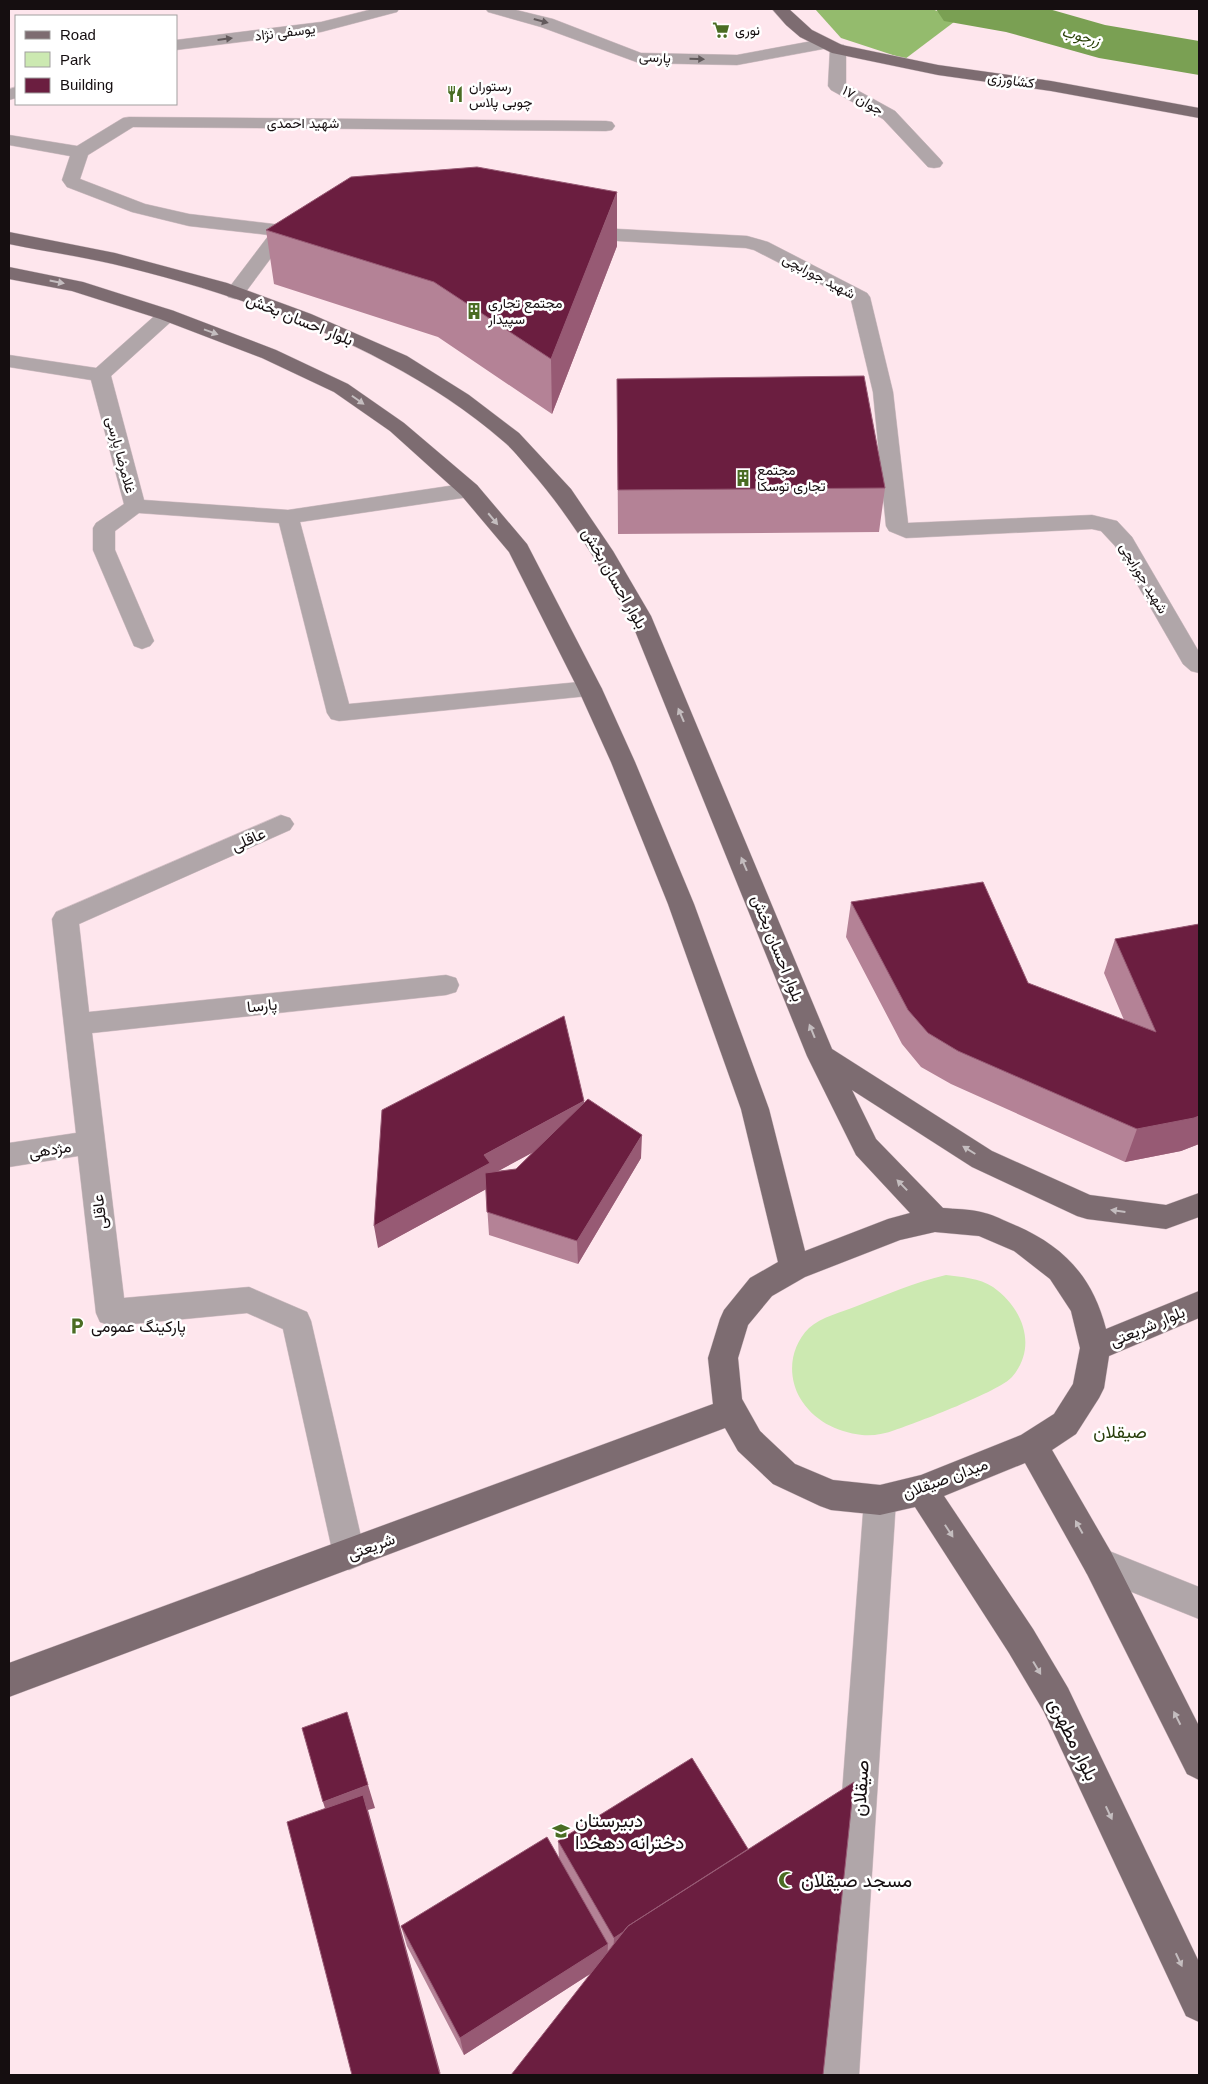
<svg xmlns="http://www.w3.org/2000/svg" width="1208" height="2084" font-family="Arial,Vazirmatn,sans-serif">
<rect width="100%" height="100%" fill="#fee6ed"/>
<path fill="#cce9b1" d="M946 1275C962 1277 979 1278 993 1287 1023 1308 1038 1347 1012 1377 1000 1391 916 1423 895 1430 885 1434 873 1436 862 1435 836 1432 813 1420 800 1398 787 1375 790 1347 809 1328 821 1317 842 1312 857 1306 886 1295 915 1282 946 1275Z"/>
<path fill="#94bb6d" d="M815 9H932L958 19 905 59 841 38Z"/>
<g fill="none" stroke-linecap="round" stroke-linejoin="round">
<path fill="#7aa053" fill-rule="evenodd" d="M936 9H1049L1105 25 1199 41V75L1099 58 1006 32 944 21Z"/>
<g stroke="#d9c3ca" stroke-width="1">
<path id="minor" d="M373 9H399L397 12 321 32 176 50V40L321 22Z
M486 9H512L553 19 641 53 737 55 823 39 829 40 831 44 829 48 823 49 737 65 639 63 541 27 488 12Z
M838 44 844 45 846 49V84L895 111 940 159 943 163 940 167 934 168 928 167 883 119 831 90 828 86 830 49 832 45Z
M16 87V98L9 100V89Z
M129 117 606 121 612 122 615 126 612 130 606 131 133 127 88 155 80 179 145 204 189 214 282 225 298 222 305 224 307 228 305 232 288 235 242 297 235 299 228 297 225 293 269 235 189 226 132 212 67 187 62 180 70 156 9 145V135L77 146 123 118Z
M581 223 618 229 747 236 768 242 867 293 870 297 893 392 908 523 1092 515 1117 521 1132 537 1199 652V673L1191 671 1183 664 1115 546 1101 531 1092 529 906 538 889 531 886 526 873 392 851 300 754 250 746 248 618 241 574 233 572 229 574 225Z
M167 309 174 311 177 315 174 319 111 376 144 500 288 510 469 483 477 485 480 490 477 495 469 497 300 522 349 704 590 681 598 683 602 689 598 695 339 721 331 719 327 713 279 523 139 513 115 531V550L154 641 150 646 142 649 134 646 93 550V528L96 523 124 504 91 380 9 367V355L96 368 160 311Z
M281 815 290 818 294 824 290 830 79 924 89 1012 446 975 456 978 459 985 456 992 446 995 92 1033 124 1298 249 1287 307 1312 311 1321 365 1554 361 1565 349 1570 337 1565 333 1554 283 1329 247 1313 111 1326 100 1322 96 1313 78 1156 9 1167V1143L76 1133 52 919 56 912Z
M880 1485 891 1489 896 1500 859 2075H821L864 1500 869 1489Z
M1099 1547 1199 1587V1619L1087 1574 1082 1563 1087 1552Z"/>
</g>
<g stroke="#d9c3ca" stroke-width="1">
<path id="major" d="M772 9H789L812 30 842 45 938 65 1051 81 1199 108V118L1051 91 938 75 832 53 800 37 786 25Z
M9 232 115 253 227 283 311 314 407 356 469 395 519 433 571 489 613 551 651 616 832 1049 992 1151 1090 1195 1166 1205 1199 1193V1217L1166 1229 1087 1219 1077 1216 972 1167 852 1090 876 1139 943 1208C955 1209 969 1209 981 1212 991 1214 1001 1219 1010 1223 1061 1244 1092 1274 1106 1329L1199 1291V1318L1109 1356 1104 1388 1099 1398 1076 1434 1052 1450 1111 1552 1199 1726V1780L1187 1774 1087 1574 1025 1463 944 1496 1033 1629 1068 1688 1199 1962V2022L1186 2016 1044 1712 1009 1653 915 1507 880 1515 831 1510 820 1506 773 1484 738 1451 725 1428 9 1697V1663L713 1404 708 1358 720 1319 724 1310 750 1278 778 1262 741 1109 668 904 611 762 578 689 509 552 461 495 390 431 334 392 262 358 160 319 72 291 9 279V267L83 282 174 311 276 350 348 384 404 423 477 485 527 544 602 689 635 762 694 904 769 1109 805 1251 888 1219 910 1213 856 1155 807 1056 629 616C598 564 569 514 529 469 521 460 513 449 503 441 400 351 245 295 113 264 78 256 43 251 9 244ZM935 1232 979 1236 1014 1251 1050 1279 1071 1311 1080 1348 1073 1384 1054 1414 1021 1435 921 1475 880 1485 833 1480 795 1464 760 1431 742 1399 738 1358 748 1325 772 1296 805 1277 900 1240Z"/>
</g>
<use href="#minor" fill="#b0a6a9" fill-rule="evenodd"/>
<use href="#major" fill="#7d6c71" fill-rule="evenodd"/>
</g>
<path fill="#b48296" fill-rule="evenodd" d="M266 230 617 246 552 414 438 337 274 284Z
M617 379 885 488 879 532 618 534Z
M851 902 1028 983 1124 1020 1104 973 1115 939 1199 924V1144L1181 1151 1125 1162 951 1084 921 1067 902 1044 846 937Z
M584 1103 641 1158 578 1264 489 1235 486 1189 378 1248ZM533 1152 516 1169 498 1171Z
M558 1841 748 1849 590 1974 464 2055 407 1946 401 1926 559 1859Z"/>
<path fill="#975a74" d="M617 192V246L552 414 551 359Z
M584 1101V1125L491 1175 492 1186 378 1248 374 1226 484 1155Z
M1199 1116V1144L1181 1151 1125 1162 1137 1129Z
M642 1135 641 1158 578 1264 577 1241Z
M368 1785 375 1808 368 1810 441 2075 330 1824 323 1802Z
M749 1850 613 1957 614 1938Z
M608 1944 607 1963 464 2055 460 2038Z"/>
<path fill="#6b1e40" stroke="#975a74" d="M477 167 617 192 551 359 434 282 266 230 351 177Z
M864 376 885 488 618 490 617 379Z
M983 882 1028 983 1156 1032 1115 939 1199 924V1116L1194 1118 1137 1129 958 1051 928 1033 908 1010 851 902Z
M564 1016 584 1101 484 1155 490 1163 374 1226 382 1110Z
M588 1099 642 1135 577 1241 487 1212 485 1173 516 1169Z
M347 1712 368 1785 323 1802 302 1728Z
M692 1758 748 1849 628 1926 623 1932 614 1938 558 1841Z
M854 1782 823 2075H511L628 1926Z
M363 1795 440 2075H352L287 1822Z
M547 1837 608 1944 460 2038 401 1926Z"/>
<defs><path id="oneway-solid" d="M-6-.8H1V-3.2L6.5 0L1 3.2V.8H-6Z" transform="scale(1.25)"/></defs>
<g fill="#625a5c">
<use href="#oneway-solid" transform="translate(541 21) rotate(15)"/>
<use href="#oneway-solid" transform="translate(225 39) rotate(-7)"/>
<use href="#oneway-solid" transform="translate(697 59) rotate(1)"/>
</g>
<g fill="#c4bdbf">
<use href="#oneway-solid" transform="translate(57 282) rotate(11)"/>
<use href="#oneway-solid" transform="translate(211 332) rotate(20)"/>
<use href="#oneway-solid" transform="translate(358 400) rotate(35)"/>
<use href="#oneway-solid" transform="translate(493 519) rotate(50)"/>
<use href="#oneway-solid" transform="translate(681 715) rotate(-113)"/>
<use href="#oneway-solid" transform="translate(744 864) rotate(-113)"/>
<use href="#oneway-solid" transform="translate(812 1031) rotate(-112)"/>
<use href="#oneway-solid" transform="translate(969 1150) rotate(-148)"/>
<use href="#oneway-solid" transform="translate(902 1185) rotate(-134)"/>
<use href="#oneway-solid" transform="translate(1118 1211) rotate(-172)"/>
<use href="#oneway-solid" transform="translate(1079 1527) rotate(-119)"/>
<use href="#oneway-solid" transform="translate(949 1531) rotate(57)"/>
<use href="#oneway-solid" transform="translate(1037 1668) rotate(59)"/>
<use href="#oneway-solid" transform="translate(1177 1718) rotate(-117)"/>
<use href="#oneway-solid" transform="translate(1109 1813) rotate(65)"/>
<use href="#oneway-solid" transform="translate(1179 1960) rotate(65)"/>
</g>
<defs>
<g id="supermarket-bare" transform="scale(1.35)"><path d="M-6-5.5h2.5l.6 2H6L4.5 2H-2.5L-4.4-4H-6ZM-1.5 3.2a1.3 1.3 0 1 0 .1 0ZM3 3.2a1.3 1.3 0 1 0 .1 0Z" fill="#4a6c23" stroke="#fff" stroke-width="2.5" paint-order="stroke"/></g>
<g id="restaurant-bare" transform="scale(1.35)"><path d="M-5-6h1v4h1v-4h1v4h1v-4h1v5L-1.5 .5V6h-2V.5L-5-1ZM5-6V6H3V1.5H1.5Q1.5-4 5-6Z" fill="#4a6c23" stroke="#fff" stroke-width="2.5" paint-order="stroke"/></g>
<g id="building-bare" transform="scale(1.35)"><path d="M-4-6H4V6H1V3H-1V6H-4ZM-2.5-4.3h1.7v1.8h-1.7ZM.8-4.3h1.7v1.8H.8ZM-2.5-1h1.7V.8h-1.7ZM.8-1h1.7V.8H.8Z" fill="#4a6c23" stroke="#fff" stroke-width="2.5" paint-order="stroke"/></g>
<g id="parking-bare" transform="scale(1.35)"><path d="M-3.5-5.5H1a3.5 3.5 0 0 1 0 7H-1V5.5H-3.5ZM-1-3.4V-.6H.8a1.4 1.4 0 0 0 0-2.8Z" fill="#4a6c23" stroke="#fff" stroke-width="2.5" paint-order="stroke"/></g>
<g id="school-bare" transform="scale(1.35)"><path d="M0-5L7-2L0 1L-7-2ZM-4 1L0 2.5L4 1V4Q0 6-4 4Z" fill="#4a6c23" stroke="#fff" stroke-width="2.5" paint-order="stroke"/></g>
<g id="mosque-bare" transform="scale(1.35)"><path d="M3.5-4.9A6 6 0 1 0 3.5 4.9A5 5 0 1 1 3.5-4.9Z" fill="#4a6c23" stroke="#fff" stroke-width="2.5" paint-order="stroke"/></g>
</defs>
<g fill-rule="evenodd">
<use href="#supermarket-bare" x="721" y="30"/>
<use href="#restaurant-bare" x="455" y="94"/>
<use href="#building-bare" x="474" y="311"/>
<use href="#building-bare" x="743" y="478"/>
<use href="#parking-bare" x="77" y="1326"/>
<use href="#school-bare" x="561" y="1831"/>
<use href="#mosque-bare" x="787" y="1880"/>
</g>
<g text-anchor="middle" stroke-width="5" stroke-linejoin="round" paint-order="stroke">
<g font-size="14" fill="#150e10" stroke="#fff" text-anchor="start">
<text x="735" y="35">نوری</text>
<text x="469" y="91">رستوران<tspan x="469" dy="16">چوبی پلاس</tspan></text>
<text x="488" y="308">مجتمع تجاری<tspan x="488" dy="16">سپیدار</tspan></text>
<text x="757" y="475">مجتمع<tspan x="757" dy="16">تجاری توسکا</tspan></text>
</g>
<g font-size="14" fill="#150e10" stroke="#fff">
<text transform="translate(285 32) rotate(-7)" y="5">یوسفی نژاد</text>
<text transform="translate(655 57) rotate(4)" y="5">پارسی</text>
<text transform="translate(1011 80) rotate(8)" y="5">کشاورزی</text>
<text transform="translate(863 100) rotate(30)" y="5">جوان ۱۷</text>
<text x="303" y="128">شهید احمدی</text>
<text transform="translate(819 276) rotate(28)" y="5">شهید جورابچی</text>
<text transform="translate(121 455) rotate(75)" y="5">غلامرضا پارسی</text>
<text transform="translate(1144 578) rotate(59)" y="5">شهید جورابچی</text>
</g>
<g font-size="15" font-style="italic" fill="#294107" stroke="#fff">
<text transform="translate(1081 36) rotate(15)" y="5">زرجوب</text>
</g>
<g font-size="16" fill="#150e10" stroke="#fff">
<text transform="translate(300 319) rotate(22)" y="6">بلوار احسان بخش</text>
<text transform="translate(615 578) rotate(60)" y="6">بلوار احسان بخش</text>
<text transform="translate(248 839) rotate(-24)" y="6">عاقلی</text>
<text transform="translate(778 948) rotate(68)" y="6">بلوار احسان بخش</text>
<text transform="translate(262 1005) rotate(-6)" y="6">پارسا</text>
<text transform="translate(50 1149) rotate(-9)" y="6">مژدهی</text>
<text transform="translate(99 1212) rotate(-97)" y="6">عاقلی</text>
<text transform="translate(1147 1326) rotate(-23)" y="6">بلوار شریعتی</text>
<text transform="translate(945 1478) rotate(-20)" y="6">میدان صیقلان</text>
<text transform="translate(371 1546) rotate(-20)" y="6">شریعتی</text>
</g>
<g font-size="16" fill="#150e10" stroke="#fff" text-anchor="start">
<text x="91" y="1332">پارکینگ عمومی</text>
</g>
<g font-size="18" fill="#283f0c" stroke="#fff">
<text x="1120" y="1438">صیقلان</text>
</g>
<g font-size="19" fill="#150e10" stroke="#fff">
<text transform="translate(1074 1739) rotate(64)" y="7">بلوار مطهری</text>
<text transform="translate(860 1788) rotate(-86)" y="7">صیقلان</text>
</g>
<g font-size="19" fill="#150e10" stroke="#fff" text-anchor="start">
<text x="575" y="1827">دبیرستان<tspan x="575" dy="22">دخترانه دهخدا</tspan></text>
<text x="801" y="1887">مسجد صیقلان</text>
</g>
</g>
<rect width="1208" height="2084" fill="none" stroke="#150e10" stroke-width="20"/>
<rect x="15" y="15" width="162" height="90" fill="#ffffff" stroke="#a19f9f"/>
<rect x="25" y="31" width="25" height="8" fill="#7d6c71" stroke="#a19f9f"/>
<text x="60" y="40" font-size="15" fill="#150e10">Road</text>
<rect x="25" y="52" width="25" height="15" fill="#cce9b1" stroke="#a19f9f"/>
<text x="60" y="65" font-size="15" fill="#150e10">Park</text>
<rect x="25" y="78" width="25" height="15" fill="#6b1e40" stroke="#a19f9f"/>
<text x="60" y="90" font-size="15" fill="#150e10">Building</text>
</svg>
